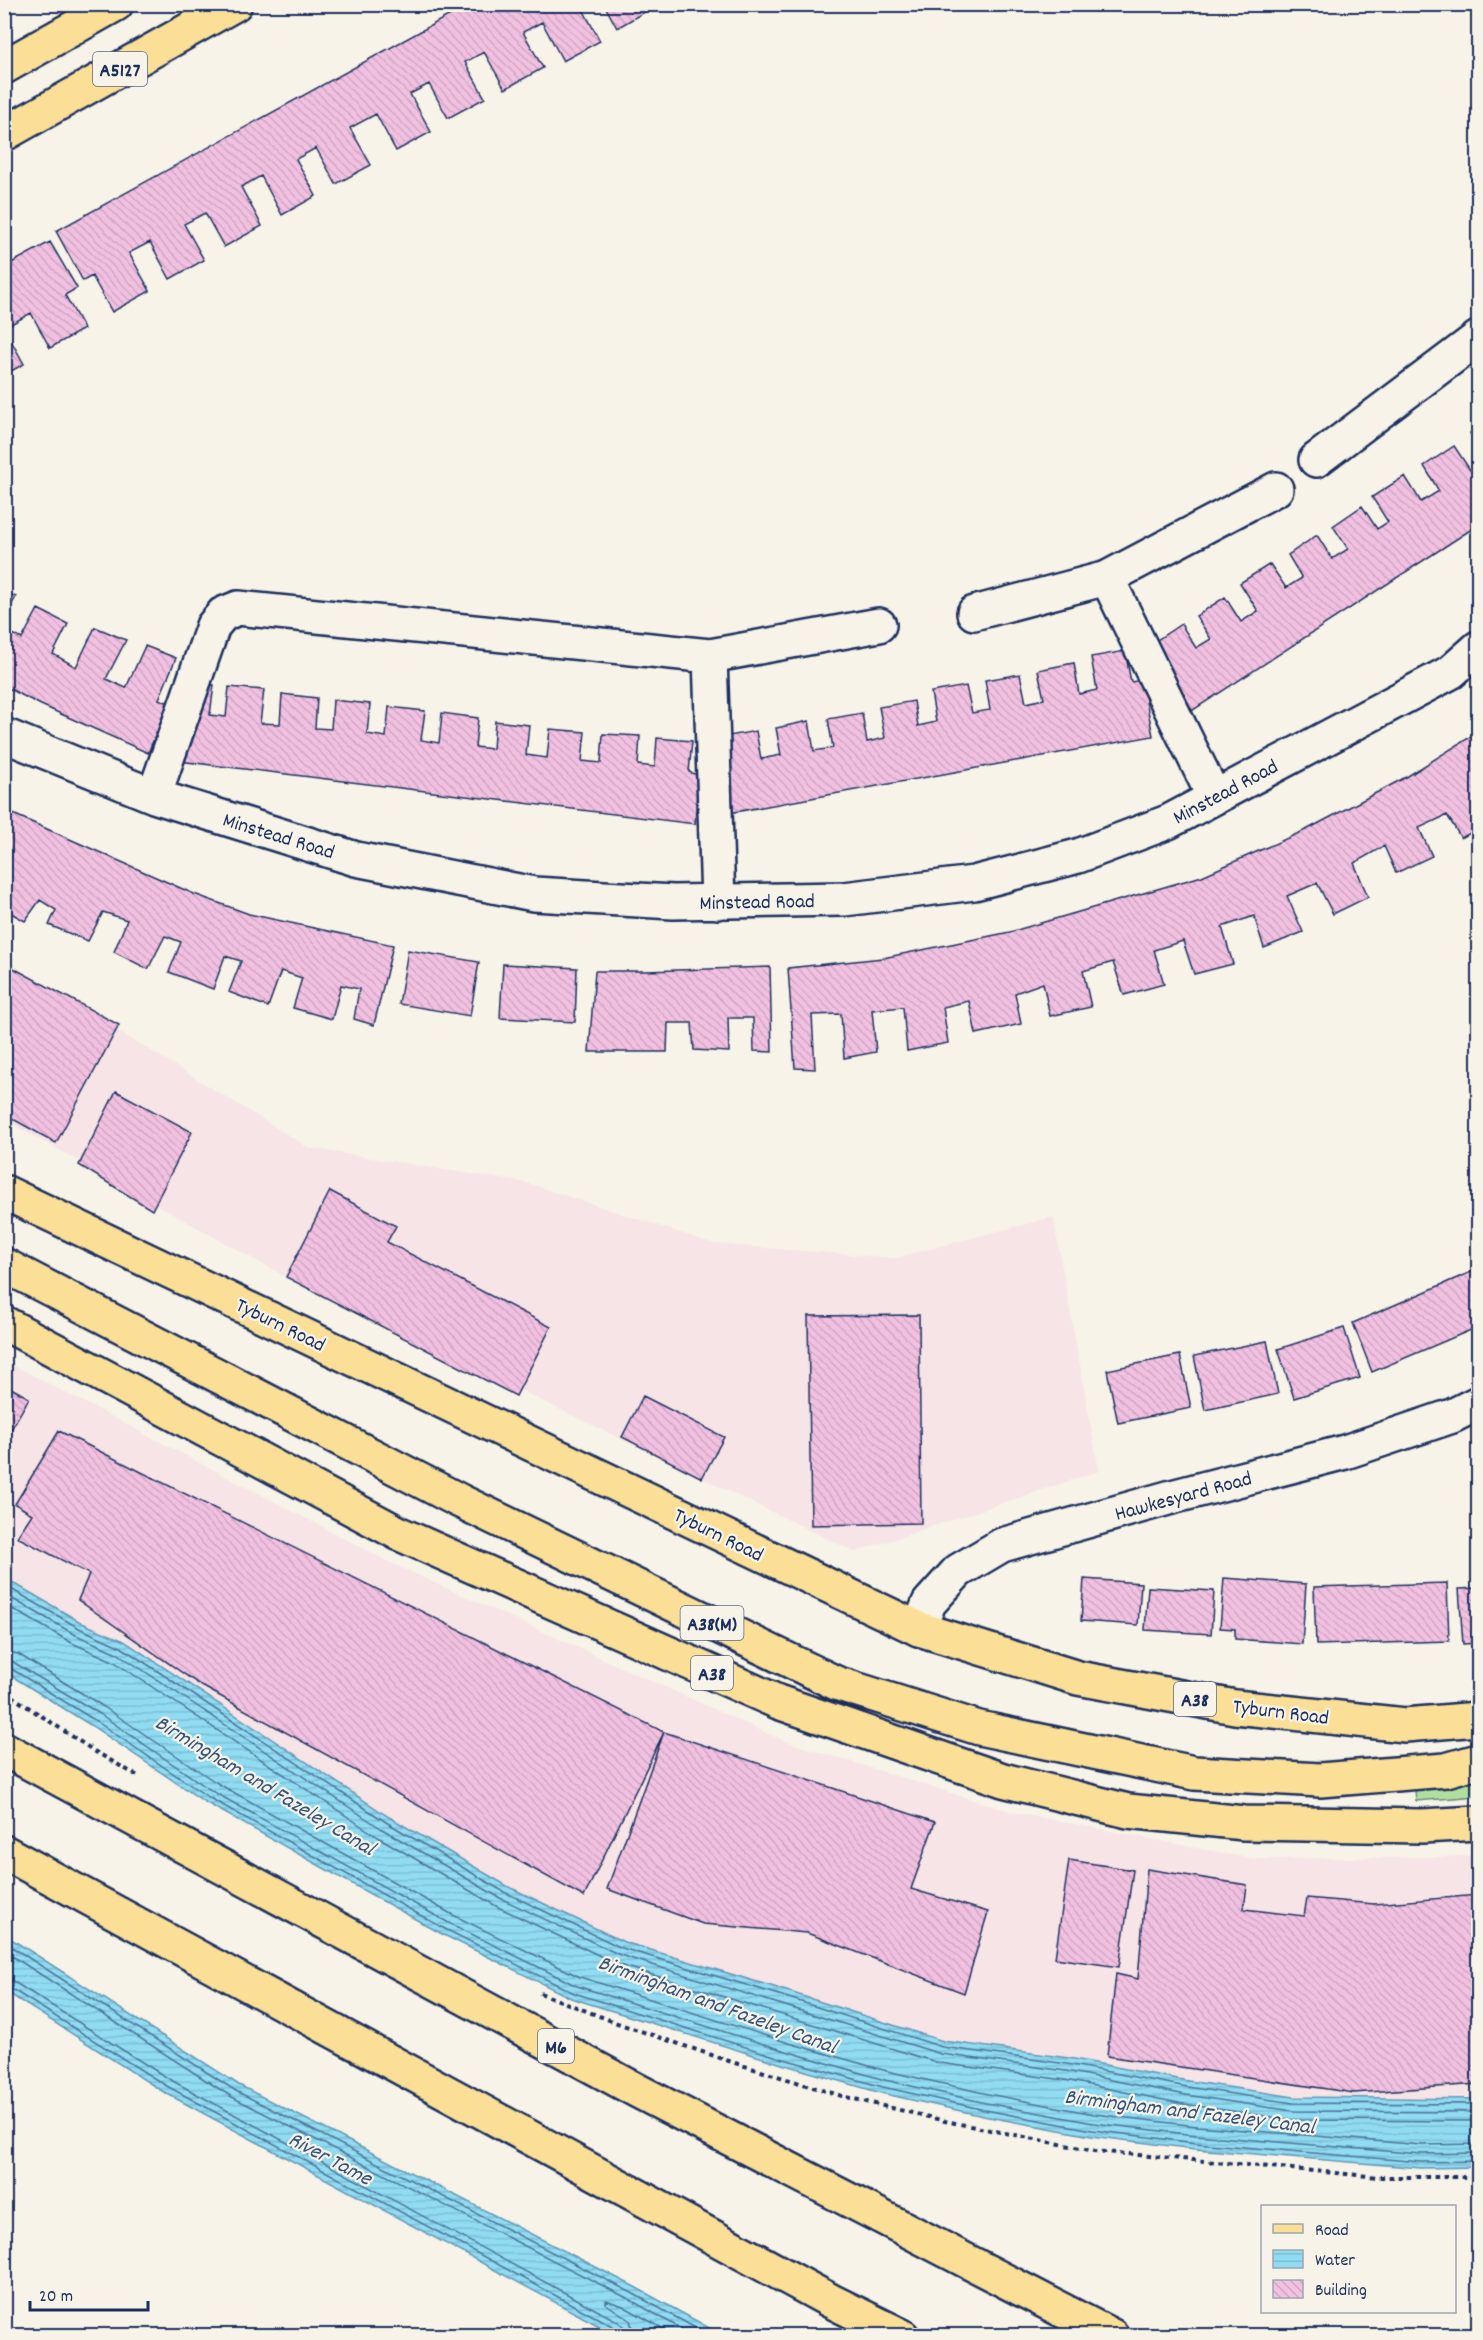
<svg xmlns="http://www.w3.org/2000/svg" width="1483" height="2340" font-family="Dekko,sans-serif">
<defs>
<pattern id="water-rules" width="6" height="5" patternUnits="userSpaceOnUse" patternTransform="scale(1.5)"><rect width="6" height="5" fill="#91dcf2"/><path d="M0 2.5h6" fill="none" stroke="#7cbdd2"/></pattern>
<pattern id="building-back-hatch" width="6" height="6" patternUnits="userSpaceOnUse" patternTransform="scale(1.5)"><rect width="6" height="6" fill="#f2c1e1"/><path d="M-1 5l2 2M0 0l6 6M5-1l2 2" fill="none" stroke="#cfa6c3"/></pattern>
</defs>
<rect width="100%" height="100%" fill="#f7f3e8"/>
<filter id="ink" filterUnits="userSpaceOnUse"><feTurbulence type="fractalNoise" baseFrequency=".0167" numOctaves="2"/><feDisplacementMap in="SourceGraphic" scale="12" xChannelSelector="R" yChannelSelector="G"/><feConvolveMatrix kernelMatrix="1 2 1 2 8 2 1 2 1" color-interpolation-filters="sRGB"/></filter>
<g filter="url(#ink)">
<path fill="#f6e4e6" d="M4 961 309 1148 527 1183 714 1244 895 1258 1053 1217 1099 1471 855 1552 286 1277 5 1120Z
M5 1361 395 1565 784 1741 1012 1812 1253 1859 1444 1857 1478 1855V2099L1294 2097 1188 2081 1069 2058 943 2041 774 1987 624 1942 507 1886 389 1817 124 1641 82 1623 5 1578Z"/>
<path fill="#b1df9e" stroke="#66877e" stroke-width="1.5" d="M1478 1777V1796L1416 1801 1415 1789Z"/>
<path fill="url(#water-rules)" stroke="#6297b7" stroke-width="1.5" d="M5 1578 82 1623 124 1641 389 1817 507 1886 624 1942 774 1987 943 2041 1069 2058 1188 2081 1294 2097 1478 2099V2167L1421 2168 1195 2149 1091 2136 983 2116 881 2093 782 2064 571 1998 442 1934 205 1802 92 1726 5 1672Z
M5 1935 239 2085 633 2286 722 2335H616L162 2091 5 1991Z"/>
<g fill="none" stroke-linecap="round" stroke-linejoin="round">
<path stroke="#4a7499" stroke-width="1.5" d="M4 1585 79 1628 121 1647 386 1822 504 1892 622 1948 773 1993 942 2047 1067 2064 1187 2087 1293 2103 1478 2104
M4 1594 76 1635 117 1653 382 1829 500 1898 620 1955 941 2054 1066 2071 1186 2095 1293 2111 1478 2112
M4 1604 72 1643 113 1661 378 1837 496 1906 617 1964 939 2063 1065 2080 1184 2104 1292 2120 1478 2121
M4 1651 18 1654 104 1707 217 1783 453 1915 580 1977 789 2043 887 2071 988 2094 1094 2114 1197 2126 1421 2145 1478 2144
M4 1660 13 1662 100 1714 212 1791 449 1923 577 1986 786 2051 885 2080 986 2103 1093 2123 1196 2135 1421 2154 1478 2153
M4 1668H10L96 1721 208 1797 445 1929 574 1993 784 2059 883 2087 985 2110 1092 2130 1196 2143 1421 2162 1478 2161
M4 1942 236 2091 630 2292 710 2336
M4 1951 232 2097 627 2298 694 2336
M4 1979 14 1982 169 2079 617 2321 623 2326 625 2336
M4 1987 10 1988 165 2085 614 2327 618 2336
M634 2336 630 2320 606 2304V2300L623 2306 676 2336"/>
</g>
<path fill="url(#building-back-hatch)" stroke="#1b2f5e" stroke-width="1.5" d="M470 4H580L600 41 563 61 542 22 523 32 543 68 505 89 484 52 465 62 485 98 448 118 429 84 410 94 431 132 396 151 376 114 350 128 371 165 336 184 316 148 296 159 316 196 282 215 261 176 241 187 262 226 224 247 205 213 184 224 204 260 170 279 150 242 129 253 150 291 112 312 92 276 83 281 56 231Z
M604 4H654L655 6 617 28Z
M50 242 77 288 65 295 84 329 50 348 31 313 4 328V267Z
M4 328 24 364 4 375Z
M1478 428V447L1470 433Z
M1454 446 1470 470 1478 464V525L1184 716 1151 644 1181 624 1196 648 1211 639 1196 616 1225 597 1241 622 1258 611 1240 583 1270 564 1286 588 1302 578 1288 555 1317 535 1332 559 1348 549 1333 526 1362 506 1377 529 1388 522 1372 497 1405 476 1421 502 1439 491 1424 466Z
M4 591 16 597 4 618Z
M38 609 68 624 53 654 76 667 95 627 126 640 106 679 126 688 145 646 176 658 159 699 169 703 148 753 41 705 4 686V629L22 639Z
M1125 651 1131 682 1142 680 1153 736 729 813 723 737 756 731 761 759 781 755 776 728 809 721 814 751 833 748 828 719 862 713 867 742 885 738 879 707 914 701 918 726 936 722 931 692 966 686 972 713 990 710 985 680 1020 674 1026 703 1044 699 1038 670 1074 663 1079 694 1097 690 1091 657Z
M196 684 214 685 210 715 226 717 229 687 264 690 260 723 280 724 282 694 317 698 315 728 331 729 333 700 370 704 367 734 386 737 389 707 425 711 421 740 439 743 442 713 478 718 475 747 493 749 495 721 529 725 526 755 547 758 550 729 585 732 582 761 601 763 603 734 640 736 638 765 655 767 657 738 692 741 689 772 698 775 695 824 179 761Z
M1478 732V829L1461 838 1447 815 1419 828 1432 856 1396 873 1384 846 1354 863 1368 897 1333 914 1317 883 1287 896 1303 932 1264 948 1254 916 1222 927 1233 964 1194 974 1183 941 1154 950 1164 984 1124 995 1113 962 1083 971 1091 1007 1050 1016 1043 983 1015 993 1021 1024 976 1034 969 1001 943 1007 948 1043 907 1051 903 1007 872 1010 876 1052 844 1058 841 1014 812 1015 815 1069 795 1068 788 968 883 958 1010 932 1202 876 1308 829 1408 776Z
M4 810 194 894 249 914 393 945 374 1025 354 1019 359 989 341 985 332 1019 293 1008 302 978 281 971 268 1007 229 992 241 961 225 956 213 989 169 972 181 942 165 936 148 969 114 952 127 920 103 912 88 941 49 925 56 910 40 900 25 921 4 909 6 879 4 878Z
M408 950 479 962 470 1016 399 1004Z
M4 963 119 1025 56 1143 4 1114Z
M503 964 577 968 575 1022 500 1018Z
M770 967 772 1052 754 1051 753 1018H728L729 1052 694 1050 692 1023H668L667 1052H589L595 971H646Z
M116 1091 192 1132 152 1210 79 1165Z
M330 1191 396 1226 387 1242 551 1327 516 1396 286 1277Z
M1478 1269V1327L1372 1372 1353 1323Z
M919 1315 921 1523 811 1525 808 1316Z
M1344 1328 1360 1378 1294 1398 1278 1349Z
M1267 1341 1278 1394 1205 1410 1194 1356Z
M1180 1355 1191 1408 1118 1423 1107 1370Z
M4 1384 29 1398 4 1442Z
M643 1396 724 1437 702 1478 622 1437Z
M59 1431 664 1732 584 1897 200 1685 78 1600 89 1574 17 1537 32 1514 15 1504Z
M1224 1578 1306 1584 1302 1644 1235 1639V1629L1220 1628Z
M1084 1579 1141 1583 1138 1625 1081 1621Z
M1447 1583 1449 1641 1316 1645 1314 1587Z
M1148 1587 1214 1591 1211 1634 1145 1630Z
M1478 1588V1643L1463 1644 1459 1589Z
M664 1732 935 1822 911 1889 988 1912 964 1993 807 1933 703 1924 607 1889Z
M1069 1860 1133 1870 1119 1967 1055 1958Z
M1147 1869 1247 1885 1244 1909 1304 1916 1307 1898 1374 1904 1478 1895V2084L1354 2093 1107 2056 1116 1974 1138 1979Z"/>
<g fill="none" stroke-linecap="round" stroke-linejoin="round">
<g stroke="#1b2f5e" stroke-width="38">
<path id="minor" d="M1316 460 1478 338
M1107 578 1214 797
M974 613 1107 578 1276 489
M710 656 718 902
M4 735 154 796 356 859 534 894 673 902 844 899 974 883 1078 856 1168 822 1451 672 1478 648
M154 796 213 626 223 614 238 608 710 656 879 625
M919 1629 929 1603 958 1571 1002 1545 1168 1498 1345 1452 1452 1416 1478 1403"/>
</g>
<g stroke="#1b2f5e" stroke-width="38">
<path id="major" d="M4 134 235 4"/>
</g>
<g stroke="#1b2f5e" stroke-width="38">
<path id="highway" d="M4 67 116 4
M4 1192 919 1629 1078 1678 1235 1707 1405 1725 1478 1719
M4 1265 460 1501 836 1683 979 1728 1194 1773 1320 1780 1446 1770 1478 1761
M4 1323 400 1534 778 1702 1003 1780 1128 1811 1244 1823 1422 1826 1478 1823
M4 1749 638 2091 1112 2336
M4 1852 831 2301 902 2336"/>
</g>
<path stroke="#1b2f5e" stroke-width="4" stroke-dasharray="4.5 4.5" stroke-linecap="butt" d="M4 1691 94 1751 138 1776
M540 1993 620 2024 735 2063 842 2096 945 2121 1095 2151 1379 2177H1478"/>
<use href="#minor" stroke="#f7f3e8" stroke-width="33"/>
<use href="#major" stroke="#fbdf96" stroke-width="33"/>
<use href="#highway" stroke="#fbdf96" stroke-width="33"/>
</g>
</g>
<g text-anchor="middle" stroke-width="4.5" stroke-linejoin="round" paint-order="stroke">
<g fill="#f7f3e8" stroke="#5d6a87" stroke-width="1.5">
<rect x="93" y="52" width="54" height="34" rx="4.5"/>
<rect x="680.5" y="1606" width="63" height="34" rx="4.5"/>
<rect x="691" y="1656" width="42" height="34" rx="4.5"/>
<rect x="1174" y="1682" width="42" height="34" rx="4.5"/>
<rect x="538" y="2029" width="36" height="34" rx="4.5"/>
</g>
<g font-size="20" font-weight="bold" fill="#1b2f5e">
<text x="120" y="76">A5127</text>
<text x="712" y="1630">A38(M)</text>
<text x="712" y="1680">A38</text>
<text x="1195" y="1706">A38</text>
<text x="556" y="2053">M6</text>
</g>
<g font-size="21" fill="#1b2f5e" stroke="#f7f3e8">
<text transform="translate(1225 791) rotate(-28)" y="7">Minstead Road</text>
<text transform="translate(279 835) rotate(17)" y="7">Minstead Road</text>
<text transform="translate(757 901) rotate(-1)" y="7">Minstead Road</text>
<text transform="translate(281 1324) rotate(26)" y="7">Tyburn Road</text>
<text transform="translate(1183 1495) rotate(-15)" y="7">Hawkesyard Road</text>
<text transform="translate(719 1534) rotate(26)" y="7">Tyburn Road</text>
<text transform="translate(1281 1711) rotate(7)" y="7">Tyburn Road</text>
</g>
<g font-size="22" font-style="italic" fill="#33527c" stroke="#f7f3e8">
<text transform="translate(266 1784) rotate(31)" y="8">Birmingham and Fazeley Canal</text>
<text transform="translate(718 2003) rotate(20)" y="8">Birmingham and Fazeley Canal</text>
<text transform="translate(1190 2110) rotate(7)" y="8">Birmingham and Fazeley Canal</text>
<text transform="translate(331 2157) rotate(28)" y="8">River Tame</text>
</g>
</g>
<rect width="1483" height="2340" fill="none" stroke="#f7f3e8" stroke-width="24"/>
<rect x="12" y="12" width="1459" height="2316" fill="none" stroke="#1b2f5e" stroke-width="2" filter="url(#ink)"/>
<rect x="1261" y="2205" width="195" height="108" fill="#f7f3e8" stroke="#9fa5b1" stroke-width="1.5"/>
<rect x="1273" y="2224" width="30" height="9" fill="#fbdf96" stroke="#9fa5b1" stroke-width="1.5"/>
<text x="1315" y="2235" font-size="18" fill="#1b2f5e">Road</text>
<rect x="1273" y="2250" width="30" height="18" fill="url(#water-rules)" stroke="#9fa5b1" stroke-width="1.5"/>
<text x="1315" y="2265" font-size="18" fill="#1b2f5e">Water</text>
<rect x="1273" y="2280" width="30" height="18" fill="url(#building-back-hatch)" stroke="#9fa5b1" stroke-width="1.5"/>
<text x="1315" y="2295" font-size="18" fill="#1b2f5e">Building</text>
<path d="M30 2301v9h118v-9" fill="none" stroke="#1b2f5e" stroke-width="3"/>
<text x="39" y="2301" font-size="18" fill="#1b2f5e" stroke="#f7f3e8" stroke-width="4.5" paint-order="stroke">20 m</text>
</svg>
